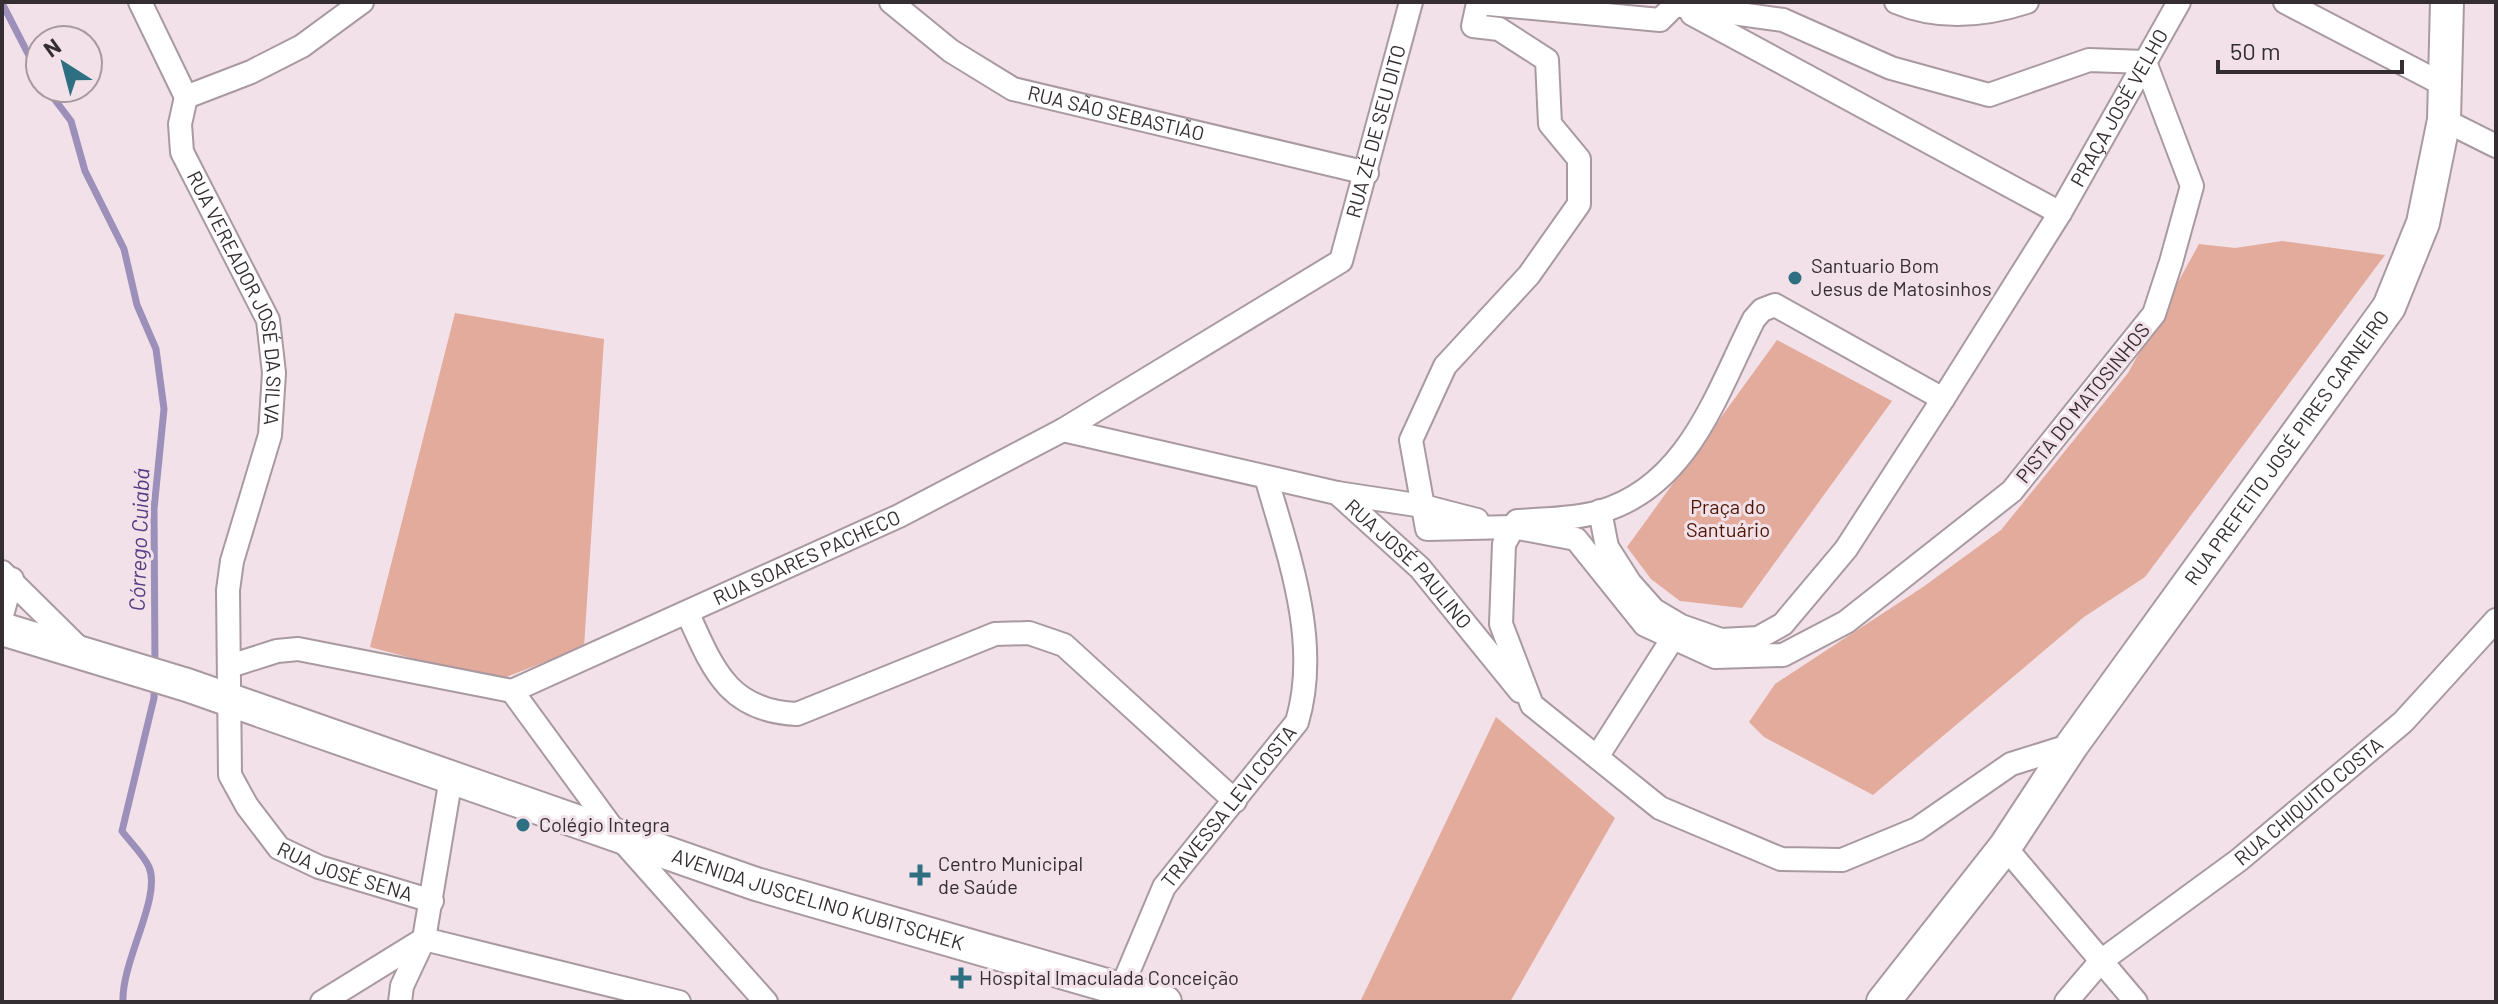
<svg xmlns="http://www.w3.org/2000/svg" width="2498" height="1004" font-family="Barlow,sans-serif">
<rect width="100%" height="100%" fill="#f2e1e9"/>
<path fill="#e2ab9b" d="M2282 241 2385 255 2145 577 2084 617 1873 795 1764 737 1749 722 1775 684 1923 587 2001 530 2128 373 2199 244 2235 248Z
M455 313 604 339 584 647 496 681 370 647Z
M1777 340 1892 401 1742 608 1680 601 1651 579 1627 547Z
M1496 717 1615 818 1510 1002H1360Z"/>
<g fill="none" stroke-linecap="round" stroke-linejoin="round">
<path stroke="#9c90bb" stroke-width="7" d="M2 3 40 77
M46 88 71 121 85 171 124 249 137 305 156 349 164 409 154 509 155 666
M123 1002C121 962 162 897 149 867 143 854 130 842 122 831L154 698V682"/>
<g stroke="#a999a1" stroke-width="26">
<g id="street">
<path id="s1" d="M140 2 186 97 180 124 182 152 268 320 274 373 270 435 232 561 228 590 230 775 247 806 279 848 319 867 432 901"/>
<path id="s2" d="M891 2 951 51 1013 89 1367 173"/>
<path d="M1896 2C1939 20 1984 16 2027 2"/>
<path d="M2285 2 2446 86"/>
<path d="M1478 3 1660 20 1675 5 1783 20 1891 68 1989 95 2089 60 2145 62 2192 186 2171 262 2154 314 2012 491 1846 622 1783 655 1715 657 1645 625 1576 539 1513 527 1427 529 1411 440 1445 366 1529 275 1579 204V159L1550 124 1547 60 1499 29 1473 26Z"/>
<path d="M1692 14 2060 213"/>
<path d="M186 97 251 72 302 46 362 2"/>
<path d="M2444 120 2496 146"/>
<path id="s3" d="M1063 430 1337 493 1420 568 1520 691"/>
<path d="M1337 493 1423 506 1477 520"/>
<path id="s4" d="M1600 511 1607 547 1630 583 1654 610 1681 626 1721 640 1758 638 1783 624 1846 549 1943 399 2060 213 2179 2"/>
<path d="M1517 521 1504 544 1501 624 1532 705 1660 808 1781 859 1842 860 1917 829 2011 764 2072 745"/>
<path d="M1520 521C1546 519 1573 519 1599 512 1688 487 1716 394 1754 319L1762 310 1775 305 1943 399"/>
<path d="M2 572 82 651"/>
<path d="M688 614C713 669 728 711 797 714L995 634 1029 633 1064 645 1235 801"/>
<path d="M2 615 12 579"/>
<path id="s5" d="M230 666 277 651 298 649 512 691 899 516 1063 430 1341 261 1411 2"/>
<path d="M512 691 618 836 766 1002"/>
<path d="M1597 757 1680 627"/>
<path d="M2005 847 2136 1002"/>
<path id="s6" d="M1121 989 1164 887 1297 722C1321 642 1288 554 1266 477"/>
<path d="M322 1002 424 939 679 1002"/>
<path d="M400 1002 402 986 424 939 451 778"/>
<path id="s7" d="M2066 1002 2101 961 2239 860 2403 722 2496 620"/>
</g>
</g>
<g stroke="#a999a1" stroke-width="36">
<g id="secondary">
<path id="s8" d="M2 629 187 685 756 884 1165 1002"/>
<path id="s9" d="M1883 1002 2005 847 2072 745 2389 307 2423 223 2444 120 2447 2"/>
</g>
</g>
<use href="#street" stroke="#fff" stroke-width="22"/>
<use href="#secondary" stroke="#fff" stroke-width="32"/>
</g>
<g fill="#2e6f82" stroke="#f2e1e9" stroke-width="3">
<circle cx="1795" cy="278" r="8"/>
<circle cx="523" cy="825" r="8"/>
<path d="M916 863h8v8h8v8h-8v8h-8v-8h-8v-8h8z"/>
<path d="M957 966h8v8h8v8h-8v8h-8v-8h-8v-8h8z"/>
</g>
<g text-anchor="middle" stroke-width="6" stroke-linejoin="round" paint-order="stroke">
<g font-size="20" fill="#342d31" stroke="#f2e1e9">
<text dy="7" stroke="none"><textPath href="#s4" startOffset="872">PRAÇA JOSÉ VELHO</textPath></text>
<text dy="7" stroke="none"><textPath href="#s2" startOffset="256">RUA SÃO SEBASTIÃO</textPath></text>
<text dy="7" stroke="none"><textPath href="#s5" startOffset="1358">RUA ZÉ DE SEU DITO</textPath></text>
<text dy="7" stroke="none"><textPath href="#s1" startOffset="320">RUA VEREADOR JOSÉ DA SILVA</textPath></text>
<text transform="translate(2083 403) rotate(-51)" y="7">PISTA DO MATOSINHOS</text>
<text dy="7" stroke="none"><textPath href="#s9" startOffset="686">RUA PREFEITO JOSÉ PIRES CARNEIRO</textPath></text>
<text dy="7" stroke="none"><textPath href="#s5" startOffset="612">RUA SOARES PACHECO</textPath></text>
<text dy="7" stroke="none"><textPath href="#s3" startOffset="382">RUA JOSÉ PAULINO</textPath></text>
<text dy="7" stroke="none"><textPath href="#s7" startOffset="316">RUA CHIQUITO COSTA</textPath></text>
<text dy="7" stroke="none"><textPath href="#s6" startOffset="214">TRAVESSA LEVI COSTA</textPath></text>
<text dy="7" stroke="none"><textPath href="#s1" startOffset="970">RUA JOSÉ SENA</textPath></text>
<text dy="7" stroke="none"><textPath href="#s8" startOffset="860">AVENIDA JUSCELINO KUBITSCHEK</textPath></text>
</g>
<g font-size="20" fill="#342d31" stroke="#f2e1e9" text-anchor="start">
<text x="1811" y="273">Santuario Bom<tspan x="1811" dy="23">Jesus de Matosinhos</tspan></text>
<text x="539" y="832">Colégio Integra</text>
<text x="938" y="871">Centro Municipal<tspan x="938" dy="23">de Saúde</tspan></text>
<text x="979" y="985">Hospital Imaculada Conceição</text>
</g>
<g font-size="20" fill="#4e1503" stroke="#f2e1e9">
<text x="1728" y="514">Praça do<tspan x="1728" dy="23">Santuário</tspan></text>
</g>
<g font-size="22" font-style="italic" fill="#533d83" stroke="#f2e1e9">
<text transform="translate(139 540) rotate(-88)" y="8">Córrego Cuiabá</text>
</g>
</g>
<rect width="2498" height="1004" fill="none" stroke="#342d31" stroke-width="8"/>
<g transform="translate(64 64) rotate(324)"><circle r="38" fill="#f2e1e9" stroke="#a6999f" stroke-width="2"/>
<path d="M0-6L14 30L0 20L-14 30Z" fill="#2e6f82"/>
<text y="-12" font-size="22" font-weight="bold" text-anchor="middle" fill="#342d31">N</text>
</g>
<path d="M2218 60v12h184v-12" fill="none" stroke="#342d31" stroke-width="4"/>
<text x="2230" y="60" font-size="24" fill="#342d31" stroke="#f2e1e9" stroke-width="6" paint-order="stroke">50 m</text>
</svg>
